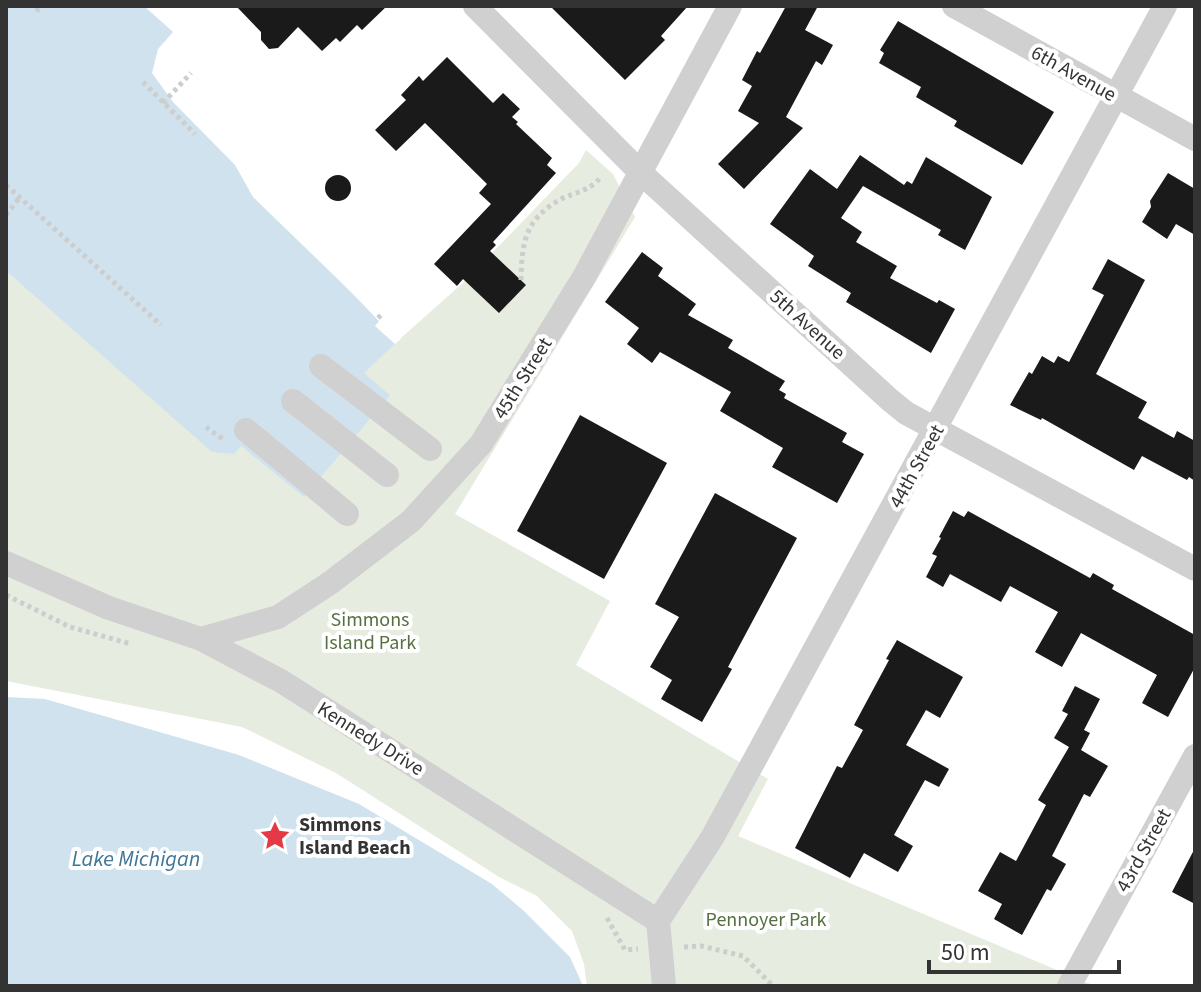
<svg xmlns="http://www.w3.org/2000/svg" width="1201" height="992" font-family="'Source Sans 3',sans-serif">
<rect width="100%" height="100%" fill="#fff"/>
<path fill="#e6ecdf" d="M586 150 613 174 635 217 455 514 610 601 576 665 768 779 738 836 1095 986H587L584 964 572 931 537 896 499 877 336 773 242 727 6 681V271L212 451 241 446 390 395 363 373 366 369 464 282 579 163Z"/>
<path fill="#cfe2ee" d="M6 6H144L173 32 166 40 168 45 163 78 236 160 263 200 398 341 364 373 390 395 304 497 241 446 234 454 212 452 6 271Z
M6 697 45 699 239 755 359 804 492 884 524 911 570 957 583 986H6Z"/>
<path fill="#fff" d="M166 40 172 45 167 77 239 158 266 198 399 337 401 339 395 344 375 326 380 320 253 197 235 165 173 102 152 73 158 49Z"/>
<path fill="#1a1a1a" d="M236 6H387L362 30 357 25 340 42 336 38 322 51 298 27 278 48 269 49 261 40V32Z
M550 6H688L661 36 665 40 625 80Z
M786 6H818L805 30 833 45 822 65 816 61 786 117 803 128 744 189 718 164 759 123 738 111 752 86 742 80 757 51 760 53Z
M898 21 1054 112 1022 165 954 126 957 121 916 97 921 87 879 63 884 53 880 50Z
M447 57 493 103 503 93 520 109 512 117 518 122 516 124 552 158 547 165 556 173 493 242 496 245 490 251 526 285 499 313 463 279 457 286 434 264 491 204 479 193 487 184 425 123 396 151 375 130 406 100 401 95 419 76 423 81Z
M860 155 904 185 907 181 912 184 926 157 992 197 965 250 938 235 941 230 863 186 841 218 862 232 856 242 897 266 890 278 937 303 939 300 955 309 931 353 846 302 851 293 808 266 814 256 770 224 810 169 837 189Z
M1168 173 1195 189V235L1176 224 1167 239 1142 222 1151 207 1150 201Z
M325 188a13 13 0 1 1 26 0a13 13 0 1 1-26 0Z
M642 252 663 268 658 276 696 304 688 315 733 340 728 348 785 381 779 390 786 394 784 398 847 433 842 442 864 454 837 503 772 467 783 448 720 411 731 392 660 352 652 363 627 344 639 328 605 302Z
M1108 259 1145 280 1096 374 1147 402 1138 418 1174 438 1177 431 1195 441V481L1189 477 1187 480 1142 456 1134 470 1042 418 1041 420 1010 405 1029 372 1032 374 1042 356 1054 363 1058 356 1069 362 1104 295 1092 289Z
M580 415 667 463 604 579 517 531Z
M715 493 797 538 728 667 732 669 702 722 661 699 672 680 650 667 679 617 655 604Z
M953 511 964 517 968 511 1090 578 1093 573 1114 585 1112 589 1195 635V667L1168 717 1142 703 1157 675 1081 633 1062 667 1035 652 1058 612 1010 586 1001 602 950 574 943 587 926 577 937 556 932 554 941 538 939 537Z
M897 640 963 677 940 718 926 710 906 745 949 769 939 787 925 780 894 835 913 846 898 872 864 853 850 878 795 848 837 766 842 768 863 730 854 725 889 660 886 659Z
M1075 686 1100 699 1084 730 1090 733 1081 750 1108 766 1090 797 1084 794 1052 856 1066 864 1051 891 1047 889 1022 935 994 919 1002 904 978 891 1000 852 1016 861 1046 805 1038 800 1069 747 1054 738 1068 714 1062 711Z
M1195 848V904L1172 892Z"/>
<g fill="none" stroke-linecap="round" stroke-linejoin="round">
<path stroke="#cdcdcd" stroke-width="5" stroke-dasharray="4 4" stroke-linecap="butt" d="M36 11 42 6
M143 82 195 134
M163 103 191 73
M6 185 161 325
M6 215 20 197
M521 280C522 243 524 220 561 199 576 192 589 191 600 178
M378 318 382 314
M206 427 224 440
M6 595 70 627 131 644
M607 918 625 950 638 949
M684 947 701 946 743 956 773 986"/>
<path stroke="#d0d0d0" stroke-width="24" d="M475 6 641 173 890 400 906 413 1195 569
M954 6 1195 139
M321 366 430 449
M293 401 387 475
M246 430 347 514
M6 563 109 608 201 639 281 681 658 921
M201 639 278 617 330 583 411 521 481 444 584 277 730 6
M658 921 712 838 1165 6
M658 921 664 986
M1069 986 1195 756"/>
</g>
<defs>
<g id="sight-bare" transform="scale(2.4)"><path d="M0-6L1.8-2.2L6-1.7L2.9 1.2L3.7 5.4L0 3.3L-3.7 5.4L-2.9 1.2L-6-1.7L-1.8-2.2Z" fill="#e63946" stroke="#fff" stroke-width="2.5" paint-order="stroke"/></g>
</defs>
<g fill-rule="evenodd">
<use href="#sight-bare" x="275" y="836"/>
</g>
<g text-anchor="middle" stroke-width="8" stroke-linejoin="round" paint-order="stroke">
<g font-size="20" fill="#333" stroke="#fff">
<text transform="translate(1074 73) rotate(29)" y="7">6th Avenue</text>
<text transform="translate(808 324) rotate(42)" y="7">5th Avenue</text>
<text transform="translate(522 378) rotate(-58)" y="7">45th Street</text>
<text transform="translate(916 466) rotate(-61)" y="7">44th Street</text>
<text transform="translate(371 738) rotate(32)" y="7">Kennedy Drive</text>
<text transform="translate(1143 850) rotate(-61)" y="7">43rd Street</text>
</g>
<g font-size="20" fill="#56703f" stroke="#fff">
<text x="370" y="626">Simmons<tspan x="370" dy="23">Island Park</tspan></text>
<text x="766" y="926">Pennoyer Park</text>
</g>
<g font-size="20" font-weight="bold" fill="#333" stroke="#fff" text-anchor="start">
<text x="299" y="831">Simmons<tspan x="299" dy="23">Island Beach</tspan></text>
</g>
<g font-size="22" font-style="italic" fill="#3f7597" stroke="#fff">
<text x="136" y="866">Lake Michigan</text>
</g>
</g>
<rect width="1201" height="992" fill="none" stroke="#333333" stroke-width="16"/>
<path d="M929 960v12h190v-12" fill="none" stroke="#333333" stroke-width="4"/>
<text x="941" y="960" font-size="24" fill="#333333" stroke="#ffffff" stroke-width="6" paint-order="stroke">50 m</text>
</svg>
